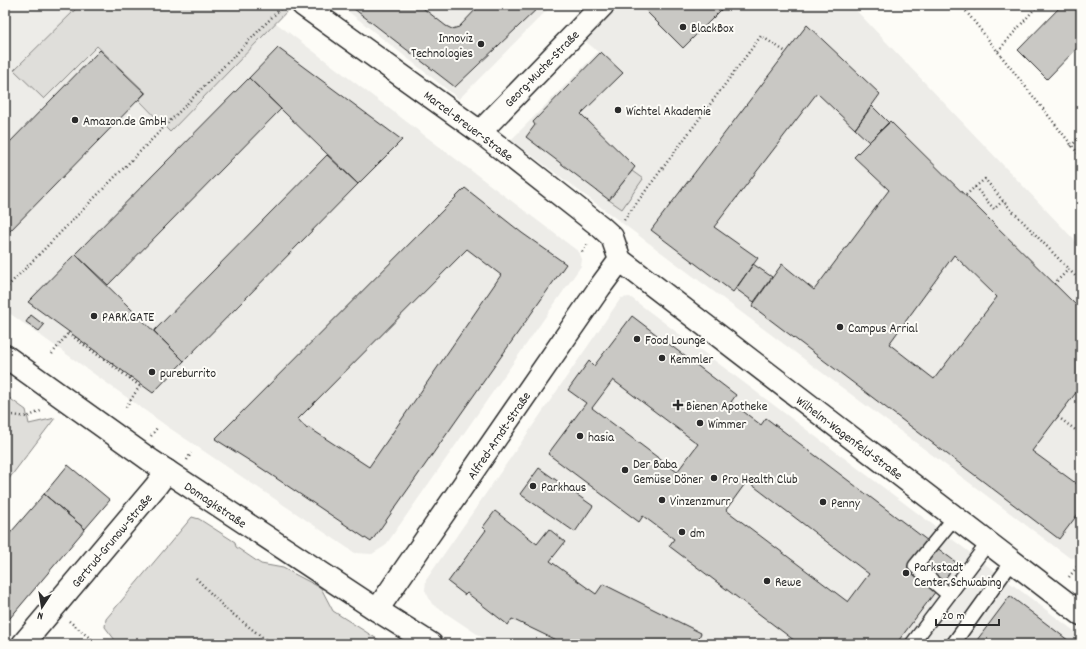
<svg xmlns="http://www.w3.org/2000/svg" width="1086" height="649" font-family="Dekko,sans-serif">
<rect width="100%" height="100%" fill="#fdfcf7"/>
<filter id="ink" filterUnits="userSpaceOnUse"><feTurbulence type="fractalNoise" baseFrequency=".025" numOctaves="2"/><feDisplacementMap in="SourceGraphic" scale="8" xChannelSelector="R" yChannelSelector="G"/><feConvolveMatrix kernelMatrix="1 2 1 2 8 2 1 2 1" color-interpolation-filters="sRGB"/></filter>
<g filter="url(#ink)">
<path fill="#edece8" d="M5 5H80L15 70 44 98 97 46 146 93 139 101 170 132 276 23 579 252 582 259 581 266 385 546 372 554 355 553 168 427 5 310Z
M340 5H552L459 99Z
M616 5H851L1081 247V553L1078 557 1070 558 511 140 598 52 583 39Z
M630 297 1081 636V644H492L432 604 425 590 426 580 621 298Z"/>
<path fill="#dfdeda" stroke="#858482" d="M80 5H293L170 132 139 100 146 93 97 46 44 99 14 70Z
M632 171 643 179 622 209 609 200Z
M5 395 26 410 29 424 55 418 5 484Z
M192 517 199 519 235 542 236 547 261 564 283 568 321 588 333 611 385 644H118L105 627 106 619Z"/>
<path fill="#c9c8c4" stroke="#2b2b2b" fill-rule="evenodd" d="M5 5H12L5 12Z
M349 5H419L446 26 452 29 459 27 480 5H541L455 87Z
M642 5H726L683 48 641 6Z
M1062 5H1081V44L1047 79 1018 50Z
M807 25 880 94 855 129 817 93 714 227 758 258 733 292 651 230Z
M278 48 402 140 358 184 249 78Z
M100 50 145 93 5 236V147Z
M601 52 623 73 581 114 635 167 609 200 526 137 535 125 533 122Z
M249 78 281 109 108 285 75 254Z
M872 106 889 123 869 142 855 129Z
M890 121 1081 310V386L1032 451 1081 487V510L1059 539 752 306 782 264 814 290 889 190 854 157ZM954 255 997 297 934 379 889 344Z
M327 155 358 184 184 361 154 331Z
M465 188 522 233 566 264 371 542 261 468 215 439ZM467 249 501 275 369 467 308 427 307 429 298 419Z
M75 254 184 361 153 393 28 302Z
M753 264 772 277 754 302 736 289Z
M31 315 44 325 39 331 26 322Z
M632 316 736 395 731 402 761 425 766 418 957 563 896 644H799L669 546 674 539 643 516 639 522 548 454 586 403 568 390 589 361 594 366ZM613 380 698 444 677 472 592 408ZM747 481 869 574 848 602 726 510Z
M68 465 110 500 85 529 44 494Z
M539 468 593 506 575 532 520 494Z
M44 494 85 529 5 624V539Z
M495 511 537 544 549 529 565 542 550 561 596 594 603 584 701 633 696 644H564L512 619 508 625 467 593 465 595 448 582 486 530 483 527Z
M1010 596 1073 644H974Z"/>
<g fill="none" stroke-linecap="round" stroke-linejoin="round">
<g stroke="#2b2b2b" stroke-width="16">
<path id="lane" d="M949 595 915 566 955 517
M912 644 988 543
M953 644 1012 562"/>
</g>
<g stroke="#2b2b2b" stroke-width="25">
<path id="street" d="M303 5 480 132 601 227 612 237 620 260
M480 132 603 5
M620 260 1081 614
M377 610 600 287 620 260
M23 644 156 486 167 471"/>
</g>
<g stroke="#2b2b2b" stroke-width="25">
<path id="secondary" d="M5 356 150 460 377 610 431 644"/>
</g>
<path stroke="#2b2b2b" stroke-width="2.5" stroke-dasharray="1 3" stroke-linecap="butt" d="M961 5 1081 157
M998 51 1038 5
M1071 146 1081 136
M975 187 985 179 1003 201 1081 282
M966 195 975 187 994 209 1003 201
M624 220 761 36 786 52
M582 252 588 244
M1054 284 1069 269
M5 289 282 7
M68 333 140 386
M52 354 69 332
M126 407 141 384
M5 414 27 417 43 410
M1058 417 1081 434
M151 436 157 428
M187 460 191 453
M1069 577 1081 562
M196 578 225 608 271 644
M69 621 97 644"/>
<use href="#lane" stroke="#fdfcf7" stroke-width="13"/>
<use href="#street" stroke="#fdfcf7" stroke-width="22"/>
<use href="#secondary" stroke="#fdfcf7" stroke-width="22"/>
</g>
</g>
<g fill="#2b2b2b" stroke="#fdfcf7" stroke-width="1.5">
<circle cx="683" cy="27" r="4"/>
<circle cx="481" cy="44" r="4"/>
<circle cx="618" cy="110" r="4"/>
<circle cx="75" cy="120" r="4"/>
<circle cx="94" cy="316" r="4"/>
<circle cx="840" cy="327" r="4"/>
<circle cx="637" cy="339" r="4"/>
<circle cx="662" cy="358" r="4"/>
<circle cx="152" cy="372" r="4"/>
<path d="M676 399h4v4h4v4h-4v4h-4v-4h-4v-4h4z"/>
<circle cx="700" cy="423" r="4"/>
<circle cx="580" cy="436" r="4"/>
<circle cx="625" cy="470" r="4"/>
<circle cx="714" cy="478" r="4"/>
<circle cx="533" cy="486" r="4"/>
<circle cx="662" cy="500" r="4"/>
<circle cx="823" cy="502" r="4"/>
<circle cx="682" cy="532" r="4"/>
<circle cx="906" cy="573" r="4"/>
<circle cx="767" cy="581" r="4"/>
</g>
<g text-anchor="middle" stroke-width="4" stroke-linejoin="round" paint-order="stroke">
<g font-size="13" fill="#2b2b2b" stroke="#fdfcf7" text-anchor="start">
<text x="691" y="32">BlackBox</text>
<text x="473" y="42" text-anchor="end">Innoviz<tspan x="473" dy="15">Technologies</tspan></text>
<text x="626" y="115">Wichtel Akademie</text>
<text x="83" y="125">Amazon.de GmbH</text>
<text x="102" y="321">PARK.GATE</text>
<text x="848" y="332">Campus Arrial</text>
<text x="645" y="344">Food Lounge</text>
<text x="670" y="363">Kemmler</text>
<text x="160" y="377">pureburrito</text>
<text x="686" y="410">Bienen Apotheke</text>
<text x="708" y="428">Wimmer</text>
<text x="588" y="441">hasia</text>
<text x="633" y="468">Der Baba<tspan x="633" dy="15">Gemüse Döner</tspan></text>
<text x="722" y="483">Pro Health Club</text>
<text x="541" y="491">Parkhaus</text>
<text x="670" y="505">Vinzenzmurr</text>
<text x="831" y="507">Penny</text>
<text x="690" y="537">dm</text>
<text x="914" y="571">Parkstadt<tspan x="914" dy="15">Center Schwabing</tspan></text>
<text x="775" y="586">Rewe</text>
</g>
<g font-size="13" fill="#2b2b2b" stroke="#fdfcf7">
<text transform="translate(541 68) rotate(-46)" y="5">Georg-Muche-Straße</text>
<text transform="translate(469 125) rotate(37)" y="5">Marcel-Breuer-Straße</text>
<text transform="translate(498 435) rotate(-56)" y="5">Alfred-Arndt-Straße</text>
<text transform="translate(850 437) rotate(37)" y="5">Wilhelm-Wagenfeld-Straße</text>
<text transform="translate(216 504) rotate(34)" y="5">Domagkstraße</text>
<text transform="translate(111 540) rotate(-50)" y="5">Gertrud-Grunow-Straße</text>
</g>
</g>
<rect width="1086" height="649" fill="none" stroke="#fdfcf7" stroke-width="20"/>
<rect x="10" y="10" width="1066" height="629" fill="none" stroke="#2b2b2b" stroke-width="1.5" filter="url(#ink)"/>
<g transform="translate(42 607) rotate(192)" stroke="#fdfcf7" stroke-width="3" paint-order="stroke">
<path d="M0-3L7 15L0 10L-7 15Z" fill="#2b2b2b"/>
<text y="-6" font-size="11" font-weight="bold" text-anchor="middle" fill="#2b2b2b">N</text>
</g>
<path d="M936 619v6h63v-6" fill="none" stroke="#2b2b2b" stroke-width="2"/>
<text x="942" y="619" font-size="12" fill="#2b2b2b" stroke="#fdfcf7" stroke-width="3" paint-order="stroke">20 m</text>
</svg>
